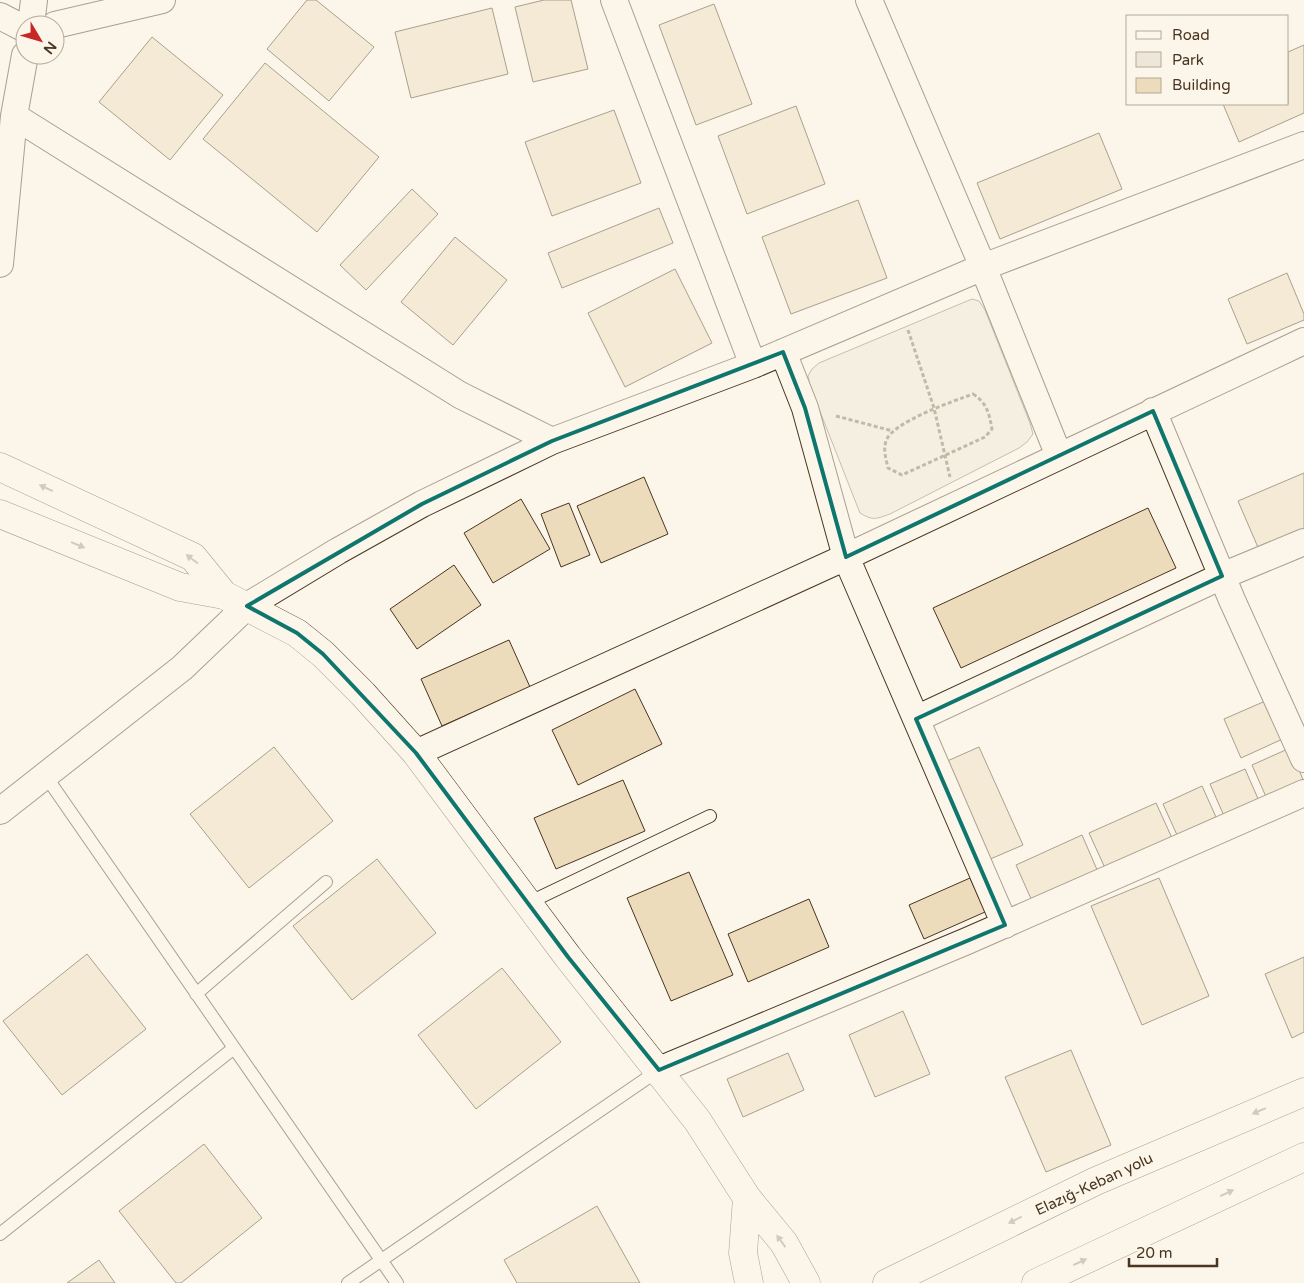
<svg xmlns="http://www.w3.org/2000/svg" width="1304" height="1283" font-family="'Varela Round',sans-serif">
<rect width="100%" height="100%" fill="#fbf6e9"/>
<path fill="#ede6d9" stroke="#887966" d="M972 299 979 301 985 310 1030 423 1033 434 1027 442 1019 448 890 514C876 519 873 521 860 513L810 386 808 376 812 369 819 363Z"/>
<path fill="#ecdcbc" stroke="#4a3520" d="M307 0H316L374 47 329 101 267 49Z
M544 0H571L588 69 533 82 515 7Z
M714 4 752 104 696 125 659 25Z
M492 8 508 74 411 98 395 32Z
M152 37 223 95 170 160 99 102Z
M1304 45V113L1239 142 1223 104H1288V52Z
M265 63 379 157 317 232 203 139Z
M796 106 825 184 747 214 718 136Z
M614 110 641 183 552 216 525 142Z
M1099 133 1122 189 1000 239 977 183Z
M412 189 438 214 366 290 340 265Z
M858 200 887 278 791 314 762 237Z
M659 208 673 243 562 288 548 253Z
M455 237 507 280 453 345 401 302Z
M675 269 712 343 625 387 588 313Z
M1287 273 1304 314V320L1247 344 1228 299Z
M1304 473V533L1260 552 1238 501Z
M644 477 668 534 601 563 577 506Z
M521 499 550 549 493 583 464 533Z
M569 503 590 555 561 567 541 514Z
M1148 508 1176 568 961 668 933 608Z
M454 565 481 605 417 649 390 609Z
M509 640 530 687 442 726 421 679Z
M635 689 662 744 578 785 552 730Z
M1270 699 1287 737 1241 758 1224 719Z
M274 747 333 821 249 888 190 814Z
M979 747 1023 845 988 860 945 762Z
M1290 748 1304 782 1267 799 1252 765Z
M1245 769 1259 801 1224 816 1210 784Z
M623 780 645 831 556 869 534 818Z
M1202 786 1216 817 1177 835 1163 804Z
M1156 803 1172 838 1105 868 1089 833Z
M1082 835 1098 872 1032 901 1016 865Z
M377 859 436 933 352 1000 293 926Z
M689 872 733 975 671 1001 627 898Z
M970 878 985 912 924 939 909 905Z
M1159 878 1209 996 1142 1025 1091 906Z
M809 899 829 947 748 982 728 934Z
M87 954 146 1029 62 1095 3 1021Z
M1304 957V1032L1292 1038 1265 974Z
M502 968 561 1042 476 1109 418 1035Z
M903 1011 930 1074 875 1097 849 1035Z
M1071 1050 1111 1145 1046 1172 1005 1077Z
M788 1053 804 1090 743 1117 727 1079Z
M204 1144 262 1218 181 1283H176L119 1211Z
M597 1206 640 1283H517L504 1260Z
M99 1260 115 1283H67Z"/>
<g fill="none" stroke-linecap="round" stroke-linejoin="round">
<g stroke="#4a3520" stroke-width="14">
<path id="lane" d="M45 775 397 1283
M528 903 710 816
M196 994 326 882
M0 1234 234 1048
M348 1283 659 1070"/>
</g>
<g stroke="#4a3520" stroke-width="28">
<path id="street" d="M614 0 753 365
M869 0 983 267 1059 456
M0 16 25 29
M31 25 34 0
M55 25 162 0
M14 116 460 395 552 441
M0 264 14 116 25 55
M783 352 805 408 846 557 1005 925
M1153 411 1232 600 1304 759
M916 719 1222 576 1304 542
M416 753 846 557 1304 341
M0 811 182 668 247 606 338 551 422 504 552 441 753 365 983 267 1304 145
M659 1070 967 941 1304 793"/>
</g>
<g stroke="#4a3520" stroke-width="29">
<path id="secondary" d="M0 467 193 557 224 595
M0 514 180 587 224 595 297 633 323 654 363 694 416 753 568 957 697 1120 747 1198 784 1243 806 1283
M747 1198 743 1253 749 1283"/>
</g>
<g stroke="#4a3520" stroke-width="29">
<path id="highway" d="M887 1283 1096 1181 1304 1092
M1036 1283 1304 1157"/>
</g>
<path stroke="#7f6f5c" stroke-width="3" stroke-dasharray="4 2.5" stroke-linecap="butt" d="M908 330 934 408 950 477
M973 394C987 403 989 413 992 429L985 437 902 475 888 468C886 459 883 451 886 441 892 422 954 401 973 394Z
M836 416 893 431"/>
<use href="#lane" stroke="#fbf6e9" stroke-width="12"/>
<use href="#street" stroke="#fbf6e9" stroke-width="26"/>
<use href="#secondary" stroke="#fbf6e9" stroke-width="28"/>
<use href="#highway" stroke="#fbf6e9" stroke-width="28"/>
</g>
<defs><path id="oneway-solid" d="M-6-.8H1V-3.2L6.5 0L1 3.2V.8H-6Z" transform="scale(1.25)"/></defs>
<g fill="#a29684">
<use href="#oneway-solid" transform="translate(46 488) rotate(-155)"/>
<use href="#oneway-solid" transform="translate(78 545) rotate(22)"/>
<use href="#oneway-solid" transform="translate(192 559) rotate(-143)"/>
<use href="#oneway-solid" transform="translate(1259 1111) rotate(157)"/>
<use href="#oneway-solid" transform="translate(1227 1193) rotate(-25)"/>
<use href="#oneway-solid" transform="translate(1015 1220) rotate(154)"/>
<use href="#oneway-solid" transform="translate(781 1241) rotate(-126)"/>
<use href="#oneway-solid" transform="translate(1080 1262) rotate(-25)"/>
</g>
<path d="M0 0H1304V1283H0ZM783 352 805 408 846 557 1153 411 1222 576 916 719 1005 925 659 1070 568 957 416 753 323 654 297 633 247 606 422 504 552 441Z" fill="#fbf6e9" fill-opacity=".55" fill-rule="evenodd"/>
<path fill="none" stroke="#0f766e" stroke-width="4" stroke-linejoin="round" d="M783 352 805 408 846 557 1153 411 1222 576 916 719 1005 925 659 1070 568 957 416 753 323 654 297 633 247 606 422 504 552 441Z"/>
<g text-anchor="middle" stroke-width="4" stroke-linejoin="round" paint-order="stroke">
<g font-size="15" fill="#4a3520" stroke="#fbf6e9">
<text transform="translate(1094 1184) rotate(-25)" y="5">Elazığ-Keban yolu</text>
</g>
</g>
<rect x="1126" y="15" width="162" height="90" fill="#fbf6e9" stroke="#b4a999"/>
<rect x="1136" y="31" width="25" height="8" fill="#fbf6e9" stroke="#b4a999"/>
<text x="1172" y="40" font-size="15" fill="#4a3520">Road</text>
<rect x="1136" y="52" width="25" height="15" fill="#ede6d9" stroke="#b4a999"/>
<text x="1172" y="65" font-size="15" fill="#4a3520">Park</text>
<rect x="1136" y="78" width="25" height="15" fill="#ecdcbc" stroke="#b4a999"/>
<text x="1172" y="90" font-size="15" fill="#4a3520">Building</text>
<g transform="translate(40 40) rotate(128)"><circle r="24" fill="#fbf6e9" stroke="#b4a999"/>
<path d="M0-4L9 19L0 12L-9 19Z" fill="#c62828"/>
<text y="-8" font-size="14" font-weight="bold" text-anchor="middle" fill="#4a3520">N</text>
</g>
<path d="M1129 1258v8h88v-8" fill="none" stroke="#4a3520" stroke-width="2.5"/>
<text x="1136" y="1258" font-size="15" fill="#4a3520" stroke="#fbf6e9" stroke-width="4" paint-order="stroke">20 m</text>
</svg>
